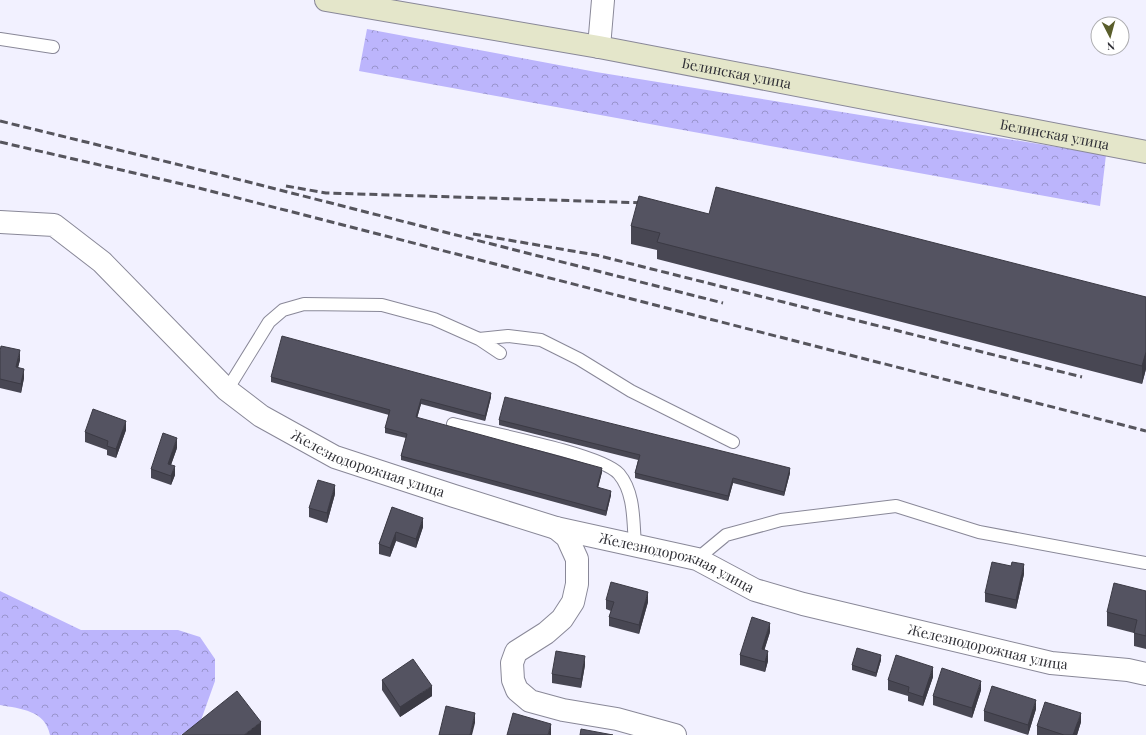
<svg xmlns="http://www.w3.org/2000/svg" width="1146" height="735" font-family="'Playfair Display',serif">
<defs>
<pattern id="forest-crowns" width="20" height="18" patternUnits="userSpaceOnUse"><rect width="20" height="18" fill="#bcb5fc"/><path d="M2 6a3 3 0 1 1 6 0M12 15a3 3 0 1 1 6 0" fill="none" stroke="#9994cd"/></pattern>
</defs>
<rect width="100%" height="100%" fill="#f2f1ff"/>
<path fill="url(#forest-crowns)" d="M367 29 596 72 1106 155 1100 206 359 71Z
M0 591 81 630H178L200 637 215 659V681L200 723 181 735H50C45 710 21 709 0 705Z"/>
<g fill="none" stroke-linecap="round" stroke-linejoin="round">
<g stroke="#898898" stroke-width="14">
<path id="lane" d="M0 39 53 47
M479 339 508 336 541 340 579 359 631 391 733 442
M227 390 269 322 283 310 304 304 382 305 434 319 479 339 500 353
M453 424C484 432 602 454 619 474 635 493 633 522 635 545
M697 559 726 535 781 520 896 506 979 532 1146 563"/>
</g>
<g stroke="#898898" stroke-width="24">
<g id="street">
<path d="M599 47 603 0"/>
<path id="s1" d="M0 222 54 225 102 262 227 390 261 416 335 457 454 496 556 528 697 559 755 590 803 604 1051 663 1128 670 1146 674"/>
<path d="M556 528 567 537 577 559V584L573 602 562 619 546 633 516 652 512 663 513 680 517 690 530 701 563 710 617 719 675 735"/>
</g>
</g>
<g stroke="#898898" stroke-width="24">
<g id="secondary">
<path id="s2" d="M326 0 599 47 1146 152"/>
</g>
</g>
<use href="#lane" stroke="#fff" stroke-width="12"/>
<use href="#street" stroke="#fff" stroke-width="22"/>
<use href="#secondary" stroke="#e4e6ca" stroke-width="22"/>
<path stroke="#56555d" stroke-width="3" stroke-dasharray="8 4" stroke-linecap="butt" d="M0 121 217 174 723 303
M0 142 195 187 1146 431
M286 186 326 193 647 203
M473 234 596 255 1082 377"/>
</g>
<path fill="#484753" d="M709 214 1146 297V369L1142 384 657 259V250L631 244V226Z
M0 351 20 360 18 367 24 378 21 393 0 388Z
M271 377 491 397 485 421 421 404 417 418 602 472 598 487 611 495 606 516 401 460V456L406 438 385 433V428L389 415 271 382Z
M499 420 790 473 784 496 733 483 728 501 635 478V473L638 460 499 425Z
M126 430 116 458 107 455V450L85 442V432Z
M177 448 171 465 175 475 171 485 151 478V469Z
M335 494 327 523 309 517V508Z
M392 507 423 527 416 548 396 541 390 557 379 554V544Z
M1024 574 1016 609 985 602V593Z
M1146 591V649L1134 646V633L1107 626V612Z
M606 600 648 602 639 634 609 626V617L611 611 606 609Z
M770 632 764 650 768 661 765 672 740 665V655Z
M881 660 876 677 852 670V665Z
M585 665 581 688 552 683V674Z
M933 677 923 706 908 701V696L888 690V680Z
M382 680 432 696 400 717 382 690Z
M981 690 972 718 933 705V696Z
M1036 709 1028 735 984 721V711Z
M1081 722 1077 735H1037V726Z"/>
<path fill="#3b3a44" d="M20 350V360L16 376V367Z
M1146 352V369L1142 384V366Z
M24 369V378L21 393V384Z
M491 393V397L485 421V416Z
M421 399V404L416 422V417Z
M126 421V430L116 458V449Z
M177 438V448L168 473V464Z
M175 466V475L171 485V476Z
M602 468V472L597 492V487Z
M790 468V473L784 496V492Z
M733 478V483L728 501V496Z
M335 485V494L327 523V513Z
M611 491V495L606 516V511Z
M423 518V527L416 548V539Z
M396 532V541L390 557V548Z
M1024 564V574L1016 609V600Z
M648 592V602L639 634V625Z
M770 623V632L762 658V649Z
M768 651V661L765 672V662Z
M881 655V660L876 677V673Z
M585 656V665L581 688V679Z
M933 667V677L923 706V697Z
M981 681V690L972 718V708Z
M432 686V696L400 717V707Z
M1036 700V709L1028 735V725Z
M475 713V723L472 735H470Z
M1081 713V722L1077 735H1073Z
M261 722V735H244Z
M551 724V735H548Z"/>
<path fill="#545361" stroke="#3b3a44" d="M716 187 1146 297V352L1142 366 657 242 660 233 631 226 639 196 709 214Z
M282 336 491 393 485 416 421 399 416 417 602 468 597 487 611 491 606 511 401 456 407 434 385 428 390 410 271 377Z
M1 346 20 350 16 367 24 369 21 384 0 379V351Z
M505 397 790 468 784 492 733 478 728 496 635 473 640 455 499 420Z
M93 409 126 421 116 449 107 446 108 441 85 432Z
M163 433 177 438 168 464 175 466 171 476 151 469Z
M318 480 335 485 327 513 309 508Z
M392 507 423 518 416 539 396 532 390 548 379 544Z
M992 562 1011 566 1012 562 1024 564 1016 600 985 593Z
M611 582 648 592 639 625 609 617 614 602 606 600Z
M1114 583 1146 591V636L1134 633 1137 620 1107 612Z
M752 617 770 623 762 649 768 651 765 662 740 655Z
M857 648 881 655 876 673 852 665Z
M556 651 585 656 581 679 552 674Z
M896 655 933 667 923 697 908 692 909 687 888 680Z
M413 659 432 686 400 707 382 680Z
M942 668 981 681 972 708 933 696Z
M992 686 1036 700 1028 725 984 711Z
M237 691 261 722 244 735H182Z
M1045 702 1081 713 1073 735H1064L1037 726Z
M446 706 475 713 470 735H439Z
M513 713 551 724 548 735H507Z
M581 729 613 735H580Z"/>
<g text-anchor="middle" stroke-width="4" stroke-linejoin="round" paint-order="stroke">
<g font-size="14" fill="#303036" stroke="#fff">
<text dy="5" stroke="none"><textPath href="#s2" startOffset="417">Белинская улица</textPath></text>
<text dy="5" stroke="none"><textPath href="#s2" startOffset="741">Белинская улица</textPath></text>
<text dy="5" stroke="none"><textPath href="#s1" startOffset="454">Железнодорожная улица</textPath></text>
<text dy="5" stroke="none"><textPath href="#s1" startOffset="779">Железнодорожная улица</textPath></text>
<text dy="5" stroke="none"><textPath href="#s1" startOffset="1103">Железнодорожная улица</textPath></text>
</g>
</g>
<g transform="translate(1110 36) rotate(174)"><circle r="19" fill="#ffffff" stroke="#acacaf"/>
<path d="M0-3L7 15L0 10L-7 15Z" fill="#5a5e2b"/>
<text y="-6" font-size="11" font-weight="bold" text-anchor="middle" fill="#303036">N</text>
</g>
</svg>
